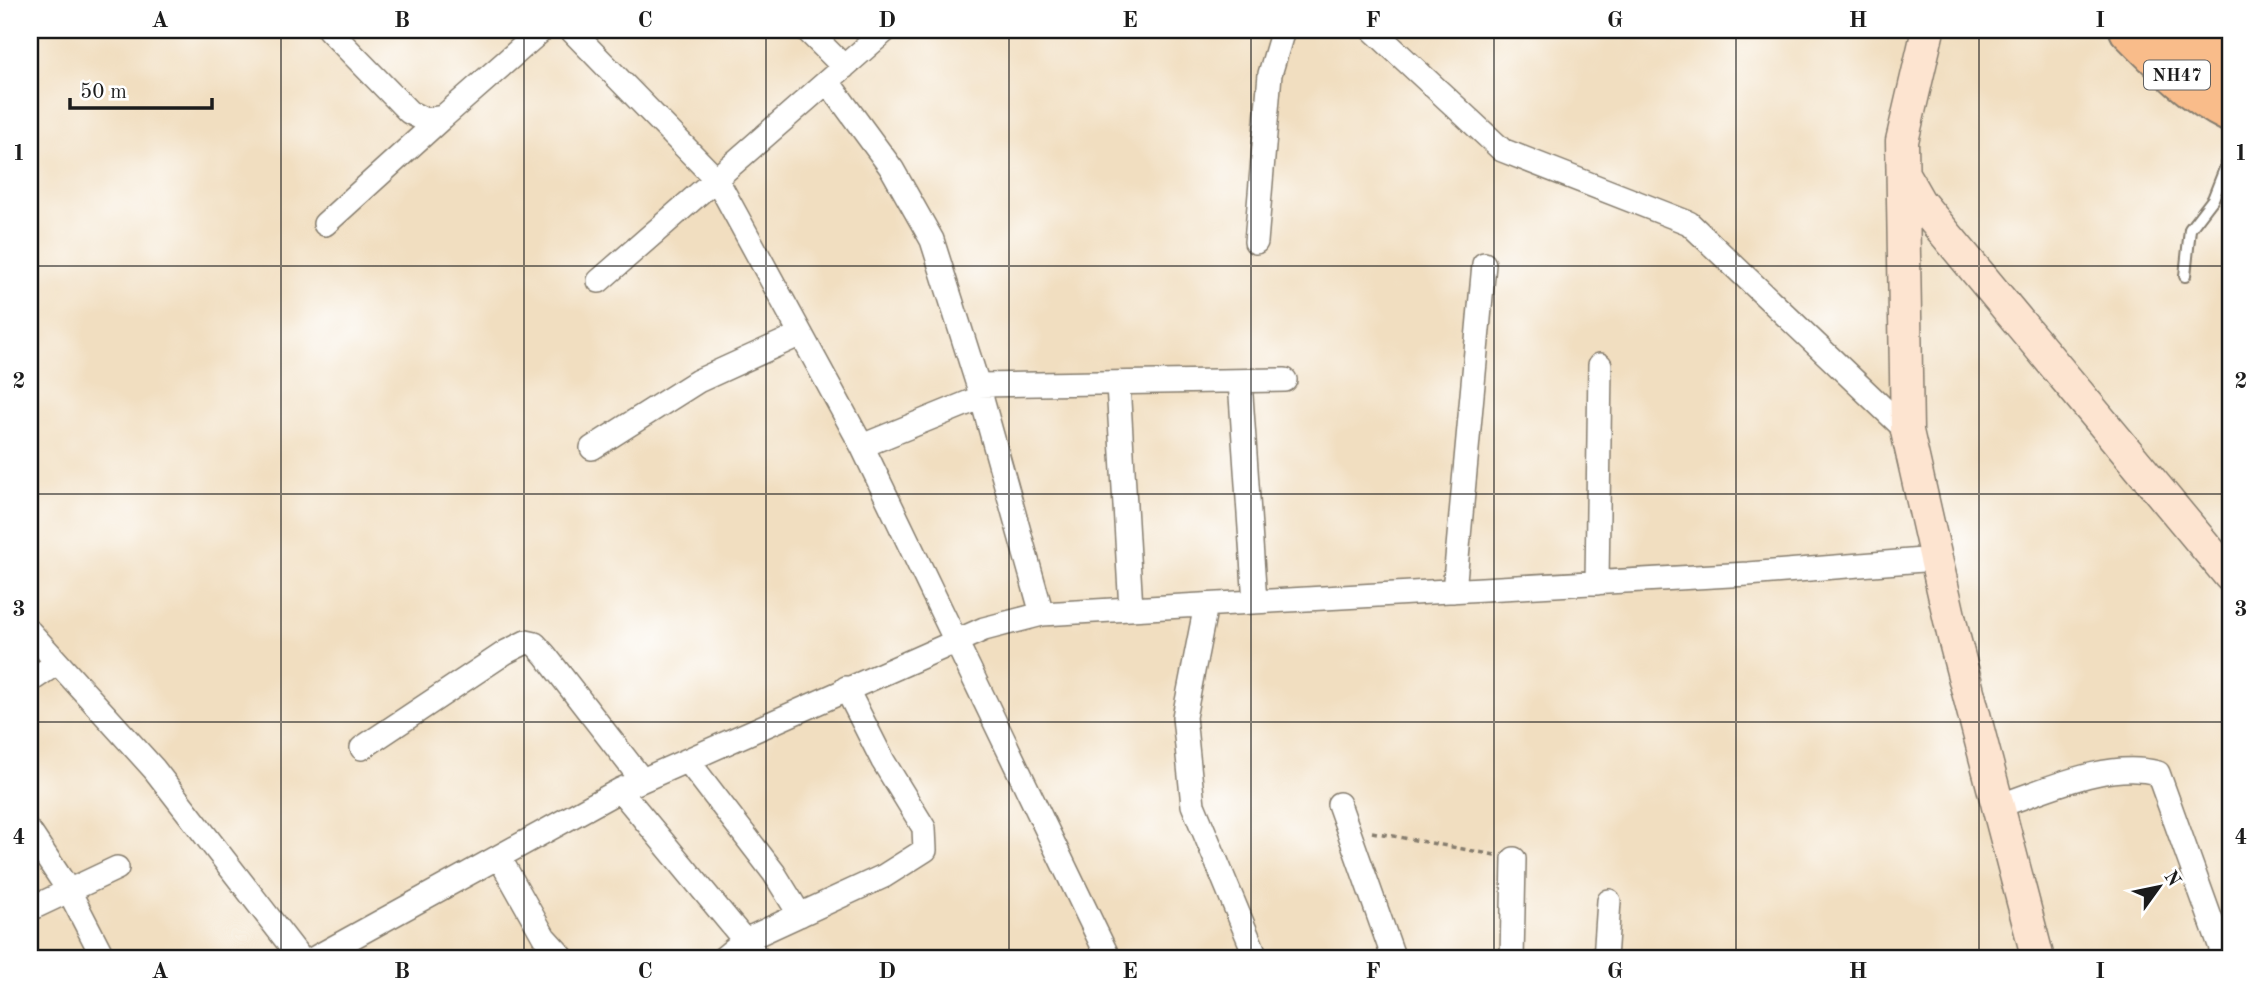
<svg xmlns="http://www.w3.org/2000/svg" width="2260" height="989" font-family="'Old Standard TT',serif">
<rect width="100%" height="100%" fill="#fff"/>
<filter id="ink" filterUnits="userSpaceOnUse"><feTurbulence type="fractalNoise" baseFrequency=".0143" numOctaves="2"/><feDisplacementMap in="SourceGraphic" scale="14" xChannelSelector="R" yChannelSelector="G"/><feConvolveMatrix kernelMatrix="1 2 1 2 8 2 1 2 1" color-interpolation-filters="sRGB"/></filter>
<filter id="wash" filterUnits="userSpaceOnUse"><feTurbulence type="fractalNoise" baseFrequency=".00686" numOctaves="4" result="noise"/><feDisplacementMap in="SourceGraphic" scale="28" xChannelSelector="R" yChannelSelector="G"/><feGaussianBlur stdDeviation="1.57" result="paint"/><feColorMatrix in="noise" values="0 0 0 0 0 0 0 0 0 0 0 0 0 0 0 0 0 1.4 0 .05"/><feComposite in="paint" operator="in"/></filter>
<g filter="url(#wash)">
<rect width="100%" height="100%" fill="#f1dec0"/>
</g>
<g filter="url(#ink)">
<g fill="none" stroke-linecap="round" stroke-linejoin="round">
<g stroke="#867d6e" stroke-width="14">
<path id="lane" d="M2185 276 2190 229 2213 199 2230 156"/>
</g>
<g stroke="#867d6e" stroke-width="26">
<path id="street" d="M329 30 409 112 425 120 443 117 542 30
M571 30 717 180 862 446 1109 959
M807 30 844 67
M1373 30 1502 150 1689 223 1907 431
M828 82 892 169 932 240 978 385 1042 614
M325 224 443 117
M1256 242 1270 74 1283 30
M599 281 886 30
M1240 381 1255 602
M1118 384 1131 609
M978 385 1285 380
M862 446 982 397
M592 448 698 381 801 334
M1597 583 1600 365
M1454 591 1484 264
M1206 605 1184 717 1193 805 1257 959
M30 632 154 769 301 959
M30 681 57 663
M362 748 506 652 526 642 535 644 545 655 642 780
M688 761 774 873 800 915
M620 790 760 959
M1339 804 1394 959
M1998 806C2047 790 2106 760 2158 773L2225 959
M30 832 69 891 104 959
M499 857 544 937 564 959
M30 909 117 868
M313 959 620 790 984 629 1042 614 1748 574 1935 559
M722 959 745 940 884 876 925 850 924 828 883 761 846 688
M1512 959 1514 859
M1605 959 1609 901"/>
</g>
<g stroke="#867d6e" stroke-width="35">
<path id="secondary" d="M1928 30 1902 141 1907 431 1954 638 2038 959
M1903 174 1919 202 2230 576"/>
</g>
<g stroke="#867d6e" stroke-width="42">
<path id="highway" d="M2129 30C2159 60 2191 94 2230 113
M2173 30 2230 73"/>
</g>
<path stroke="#867d6e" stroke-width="3.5" stroke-dasharray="5 5" stroke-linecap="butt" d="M1372 832 1495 855"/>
<use href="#lane" stroke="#fff" stroke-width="10"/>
<use href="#street" stroke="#fff" stroke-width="23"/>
<use href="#secondary" stroke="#fde4d0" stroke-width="32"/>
<use href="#highway" stroke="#f9bc8a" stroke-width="38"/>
</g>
</g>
<path fill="none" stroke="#1c1c1c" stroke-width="2" stroke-opacity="0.55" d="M281 30V959M524 30V959M766 30V959M1009 30V959M1251 30V959M1494 30V959M1736 30V959M1979 30V959M30 266H2230M30 494H2230M30 722H2230"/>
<g text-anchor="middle" stroke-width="5" stroke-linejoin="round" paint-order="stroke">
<rect fill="#fff" stroke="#606060" stroke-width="2" x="2144" y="60.5" width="66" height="29" rx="5"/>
<g font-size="18" font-weight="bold" fill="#1c1c1c">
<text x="2177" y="81">NH47</text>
</g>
</g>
<rect width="2260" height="989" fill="none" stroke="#fff" stroke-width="77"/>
<g transform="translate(2159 887) rotate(57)" stroke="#ffffff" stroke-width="5" paint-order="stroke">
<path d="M0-5L12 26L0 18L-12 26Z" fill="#1c1c1c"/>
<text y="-10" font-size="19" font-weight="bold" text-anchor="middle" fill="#1c1c1c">N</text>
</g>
<path d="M70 98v10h142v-10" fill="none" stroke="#1c1c1c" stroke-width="3.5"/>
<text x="80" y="98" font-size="21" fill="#1c1c1c" stroke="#ffffff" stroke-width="5" paint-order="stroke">50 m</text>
<rect x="38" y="38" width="2184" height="912" fill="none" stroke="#1c1c1c" stroke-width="2.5"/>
<g font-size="23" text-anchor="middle" font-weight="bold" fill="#1c1c1c">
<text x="160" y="27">A</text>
<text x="402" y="27">B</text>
<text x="645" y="27">C</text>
<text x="887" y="27">D</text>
<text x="1130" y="27">E</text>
<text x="1373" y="27">F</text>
<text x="1615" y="27">G</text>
<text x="1858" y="27">H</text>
<text x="2100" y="27">I</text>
<text x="19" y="160">1</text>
<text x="2241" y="160">1</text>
<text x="19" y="388">2</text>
<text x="2241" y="388">2</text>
<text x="19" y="616">3</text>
<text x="2241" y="616">3</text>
<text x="19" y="844">4</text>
<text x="2241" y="844">4</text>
<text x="160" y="978">A</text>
<text x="402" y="978">B</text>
<text x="645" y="978">C</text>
<text x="887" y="978">D</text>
<text x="1130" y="978">E</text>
<text x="1373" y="978">F</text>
<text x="1615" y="978">G</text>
<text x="1858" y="978">H</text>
<text x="2100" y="978">I</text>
</g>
</svg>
